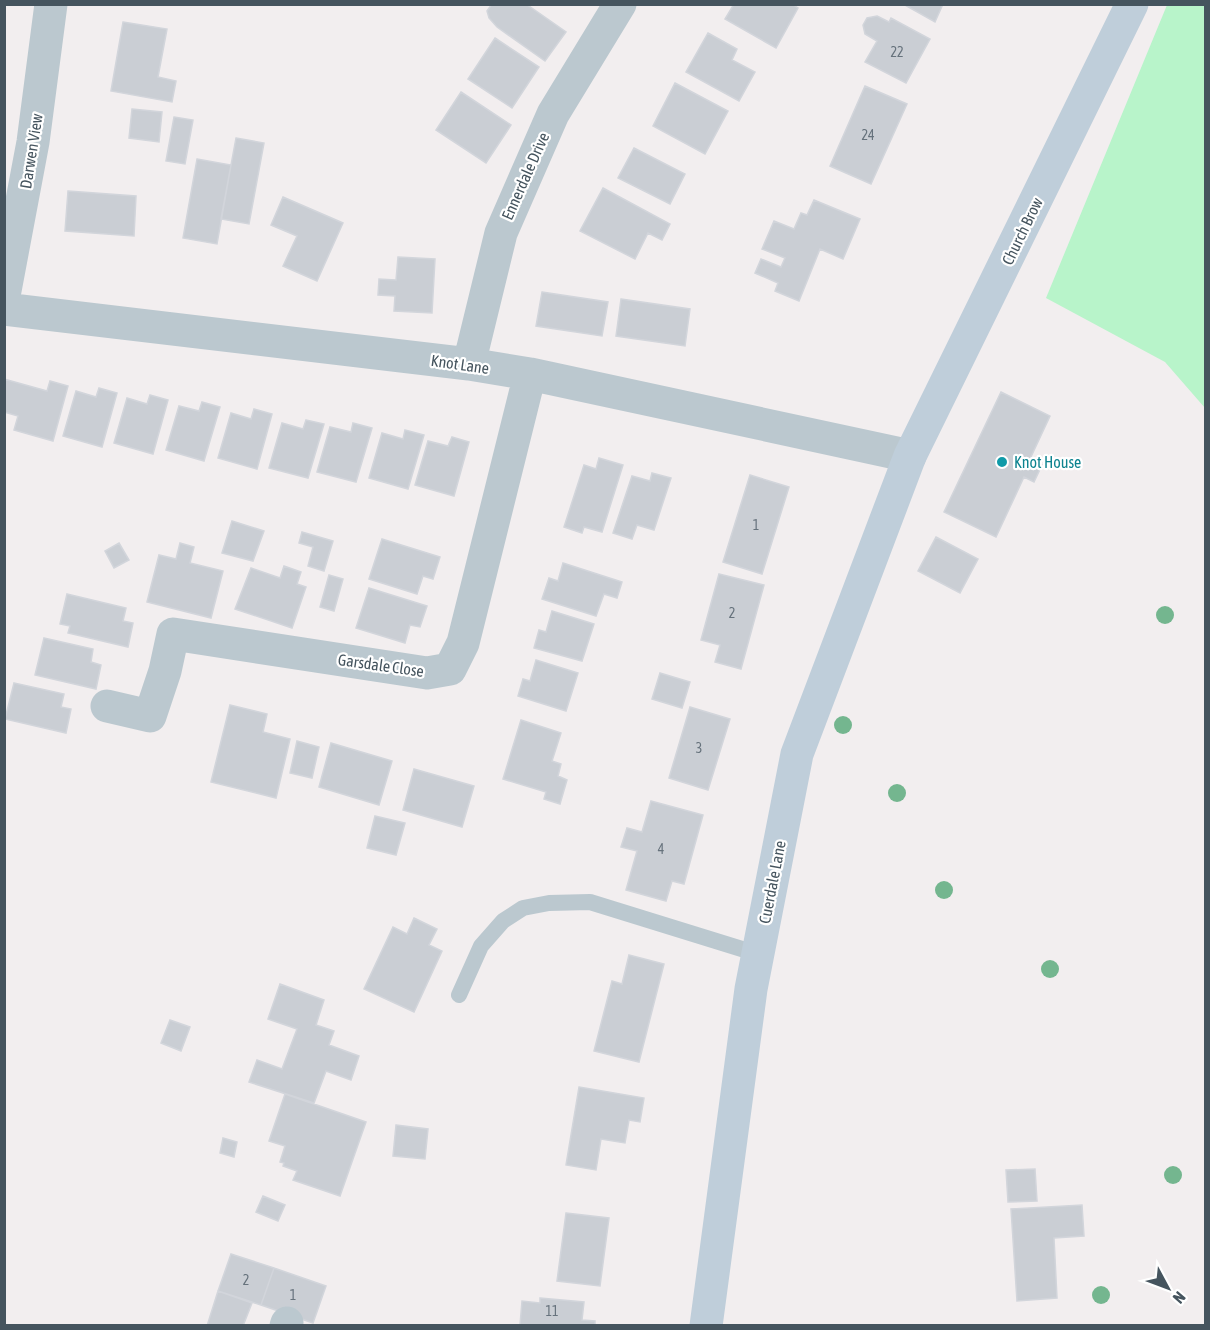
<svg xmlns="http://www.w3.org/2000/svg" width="1210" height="1330" font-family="'Asap Condensed',sans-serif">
<rect width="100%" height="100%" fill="#f2eeef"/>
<path fill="#b8f4ca" d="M1167 5H1205V408L1165 362 1046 298Z"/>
<path fill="#caced4" stroke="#d2d5db" stroke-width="1.5" d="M492 4H526L566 32 545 61 497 27 489 18 487 11Z
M734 4H792L798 8 776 48 725 19Z
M903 4H943L935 22Z
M877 16 889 22 891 18 930 39 906 83 865 62 877 41 865 34 863 25 867 18Z
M123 22 167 29 158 77 176 81 172 102 111 91Z
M708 33 737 49 732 60 755 72 739 101 686 72Z
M495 38 539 67 512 108 468 79Z
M675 83 728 111 705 154 653 126Z
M865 86 907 104 871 184 830 166Z
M461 92 511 125 486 163 436 130Z
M132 109 162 112 159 142 129 138Z
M174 117 193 120 185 164 166 161Z
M236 138 264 143 249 224 221 219Z
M634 148 685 174 670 204 618 178Z
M197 159 231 165 217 244 183 238Z
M603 188 670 224 662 240 648 233 635 259 580 231Z
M68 191 136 196 134 236 65 231Z
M283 197 343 223 317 281 283 266 297 236 271 225Z
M814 200 860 219 843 259 820 249 799 301 775 291 778 283 755 273 761 259 781 267 785 258 762 249 774 221 794 229 801 213 807 215Z
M398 257 435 259 432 313 394 311 395 296 378 295 379 279 396 280Z
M542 292 608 302 602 336 536 326Z
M621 299 690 309 685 346 616 336Z
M4 379 47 391 50 381 68 386 53 441 14 430 18 416 4 412Z
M99 388 117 393 102 447 63 436 76 391 96 397Z
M1001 392 1050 416 1030 459 1042 465 1034 482 1024 477 996 537 944 512Z
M150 395 168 400 153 454 114 443 127 398 147 404Z
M202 402 220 407 204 461 166 450 179 406 199 411Z
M254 409 272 414 257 469 218 458 231 413 251 419Z
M306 420 324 424 308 478 269 468 282 423 303 429Z
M353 423 372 428 356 482 317 472 330 427 351 432Z
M405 430 424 435 408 489 369 478 382 433 403 439Z
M452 437 469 442 454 496 415 485 428 441 448 446Z
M599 458 623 465 602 532 584 527 582 533 564 527 584 465 596 469Z
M652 473 671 478 654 530 637 525 632 539 613 533 632 476 650 481Z
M750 475 789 487 762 574 723 562Z
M232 521 264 531 253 561 222 553Z
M302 532 333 541 324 571 308 566 313 547 299 543Z
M936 537 978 559 960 593 918 571Z
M382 539 440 557 433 579 423 576 417 594 369 579Z
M119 543 129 560 114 568 105 551Z
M180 543 194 547 190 563 223 571 211 618 147 602 159 555 176 559Z
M563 563 622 582 617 598 604 594 596 616 542 599 549 578 558 581Z
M284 566 301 572 297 584 306 587 292 628 235 609 251 568 280 578Z
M719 574 764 585 741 669 715 662 720 645 701 640Z
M329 575 343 579 334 611 320 607Z
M369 588 427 606 420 627 410 625 405 643 356 628Z
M67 594 126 608 123 621 133 623 128 647 68 633 70 626 60 624Z
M552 611 594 624 582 661 534 648 539 630 546 632Z
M44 638 93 649 91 662 101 665 96 689 35 675Z
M536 660 578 673 566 711 518 696 523 679 530 681Z
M660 673 690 682 682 708 652 699Z
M14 683 64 694 61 707 71 709 66 733 5 719Z
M230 705 267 714 263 732 290 739 276 798 211 782Z
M690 707 730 719 708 790 669 778Z
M521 720 561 733 552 761 561 764 558 776 567 780 560 804 544 799 546 792 503 779Z
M297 741 319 747 312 778 290 773Z
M331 743 392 761 379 805 319 787Z
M414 769 474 786 462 827 403 810Z
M651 801 703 815 684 884 672 881 666 901 626 890 637 851 621 847 627 828 642 832Z
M375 816 405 823 396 855 367 848Z
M414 918 437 929 429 945 442 951 414 1012 364 989 393 927 407 934Z
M629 955 664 964 639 1062 594 1051 612 981 622 984Z
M280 984 324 1000 316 1025 334 1031 329 1045 359 1056 351 1080 326 1071 314 1103 249 1082 257 1060 282 1069 297 1029 268 1019Z
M170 1020 190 1027 181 1051 161 1043Z
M579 1087 644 1098 640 1122 629 1120 625 1143 601 1139 596 1170 566 1165Z
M285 1094 366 1122 340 1196 293 1180 297 1171 283 1166 284 1163 280 1162 285 1146 269 1141Z
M396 1125 428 1129 425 1159 393 1156Z
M223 1138 237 1142 234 1157 220 1153Z
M1035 1169 1037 1201 1008 1202 1006 1170Z
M263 1196 285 1205 278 1221 256 1212Z
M1082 1205 1084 1236 1054 1238 1057 1298 1017 1301 1011 1209Z
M566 1213 609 1218 600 1286 557 1281Z
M231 1254 274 1268 261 1305 218 1291Z
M274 1268 326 1286 313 1323 261 1305Z
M218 1291 252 1303 243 1326H207Z
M540 1298 584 1302 582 1320 595 1321V1326L520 1325 522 1301 540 1303Z"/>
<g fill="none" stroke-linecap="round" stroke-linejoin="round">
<path stroke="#bbc8cf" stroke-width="16" d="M459 995 481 946 503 921 523 908 549 903 590 902 758 954"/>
<path stroke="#bbc8cf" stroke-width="33" d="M4 296 33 142 51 4
M4 309 469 364 530 374 910 456
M469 364 501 233 553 114 620 4
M107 706 150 716 165 671 173 634 427 673 450 669 463 643 530 374
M286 1326 287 1323"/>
<path stroke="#bfceda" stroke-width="33" d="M706 1326 751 989 797 754 910 456 1132 4"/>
</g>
<g fill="#74b68f">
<circle cx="1165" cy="615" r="9"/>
<circle cx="843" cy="725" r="9"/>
<circle cx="897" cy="793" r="9"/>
<circle cx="944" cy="890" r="9"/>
<circle cx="1050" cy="969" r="9"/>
<circle cx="1173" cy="1175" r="9"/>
<circle cx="1101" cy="1295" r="9"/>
</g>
<circle fill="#0f9aa8" stroke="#fff" stroke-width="2" cx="1002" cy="462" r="6"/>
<g text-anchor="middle" stroke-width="4.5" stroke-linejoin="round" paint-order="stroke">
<g font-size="14" fill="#66727c">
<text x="897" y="57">22</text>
<text x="868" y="140">24</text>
<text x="756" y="530">1</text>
<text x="732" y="618">2</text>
<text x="699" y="753">3</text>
<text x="661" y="854">4</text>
<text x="246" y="1285">2</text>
<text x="293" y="1300">1</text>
<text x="552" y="1316">11</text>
</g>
<g font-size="16" fill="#45545e" stroke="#fff">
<text transform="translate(31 151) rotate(-81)" y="6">Darwen View</text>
<text transform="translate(525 176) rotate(-66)" y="6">Ennerdale Drive</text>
<text transform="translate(1022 231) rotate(-64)" y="6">Church Brow</text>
<text transform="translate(460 364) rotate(8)" y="6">Knot Lane</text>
<text transform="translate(381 665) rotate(8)" y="6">Garsdale Close</text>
<text transform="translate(772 882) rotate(-79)" y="6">Cuerdale Lane</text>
</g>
<g font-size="16" fill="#0d838f" stroke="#fff" text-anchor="start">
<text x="1014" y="468">Knot House</text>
</g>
</g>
<rect width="1210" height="1330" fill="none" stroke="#45545e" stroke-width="12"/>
<g transform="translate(1168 1288) rotate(131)" stroke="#ffffff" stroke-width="4.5" paint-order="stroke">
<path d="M0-4.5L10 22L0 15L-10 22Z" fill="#45545e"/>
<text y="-9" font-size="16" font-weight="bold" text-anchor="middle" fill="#45545e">N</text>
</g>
</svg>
